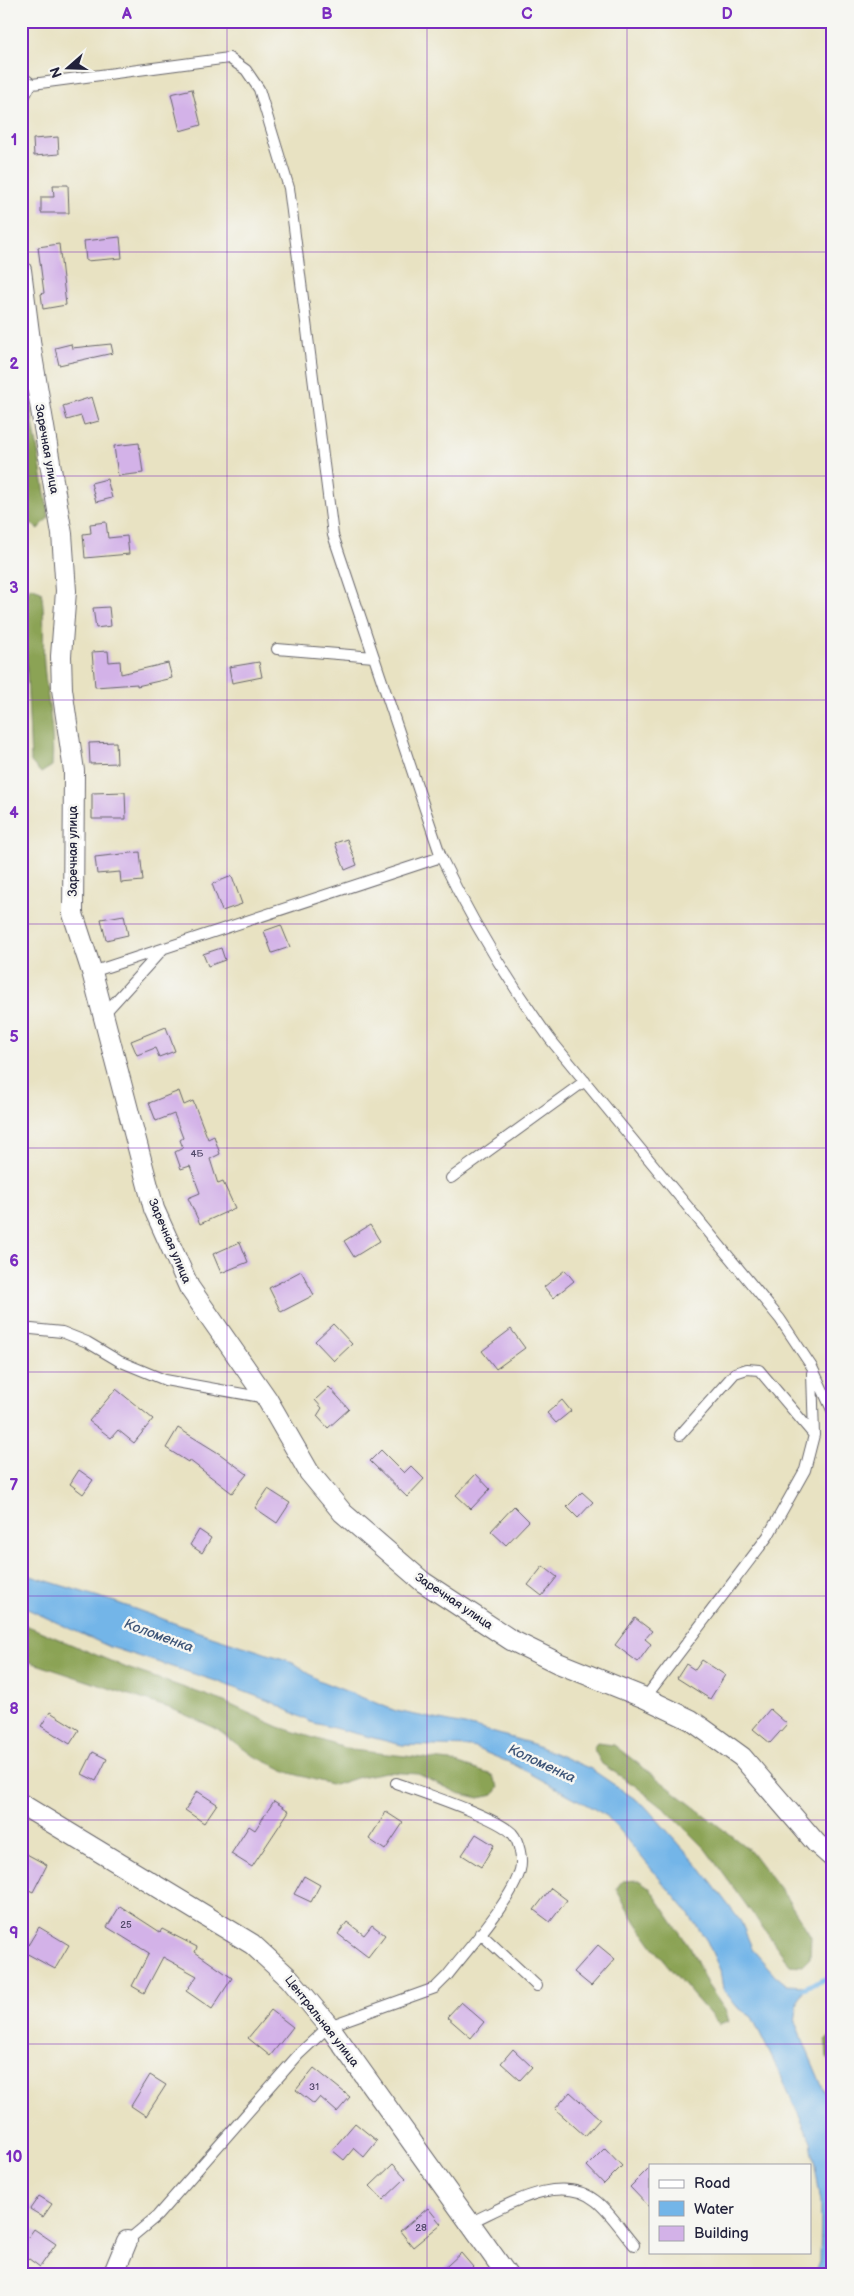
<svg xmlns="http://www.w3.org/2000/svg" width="854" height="2296" font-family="'Balsamiq Sans',sans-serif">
<rect width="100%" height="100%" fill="#f6f6f2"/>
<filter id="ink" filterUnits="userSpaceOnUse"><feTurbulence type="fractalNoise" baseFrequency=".02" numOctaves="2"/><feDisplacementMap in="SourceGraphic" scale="10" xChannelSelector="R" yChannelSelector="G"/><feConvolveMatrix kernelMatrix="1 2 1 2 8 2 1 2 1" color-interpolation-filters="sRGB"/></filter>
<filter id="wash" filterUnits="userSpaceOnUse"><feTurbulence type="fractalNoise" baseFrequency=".0096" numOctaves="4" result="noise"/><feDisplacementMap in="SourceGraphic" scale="20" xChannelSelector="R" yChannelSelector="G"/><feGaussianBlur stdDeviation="1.12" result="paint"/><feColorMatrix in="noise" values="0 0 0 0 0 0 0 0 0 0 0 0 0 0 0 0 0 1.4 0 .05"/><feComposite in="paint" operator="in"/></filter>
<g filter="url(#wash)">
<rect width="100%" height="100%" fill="#e8e2c2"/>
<path fill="#8ba354" stroke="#566248" d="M21 351 49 517 38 529 25 519 21 479Z
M30 587 41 591C46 616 42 640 44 665 47 699 55 731 52 766L41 773 31 762 24 606Z
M21 1623 127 1668 220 1700 279 1727 352 1750 450 1761 492 1775 499 1787 494 1795 479 1798 458 1793 418 1774 386 1772 359 1777 334 1785 290 1773 252 1755 215 1728 172 1709 21 1659Z
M597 1743 614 1745 751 1851 786 1897 811 1936 810 1958 802 1966 790 1965 706 1850 666 1810 634 1785 602 1764 593 1748Z
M639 1880 649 1887 691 1949 707 1984 725 2010 729 2021 719 2024C681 1983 643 1939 616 1889L622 1881Z
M833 2033V2071L827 2058 826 2040Z"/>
<path fill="#73b5e8" stroke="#4a6c92" d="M21 1573 115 1602 202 1633 293 1662 318 1680 396 1711 474 1727 533 1744 591 1769 644 1805 698 1865 741 1922 753 1950 775 1975 787 1985 805 1986 798 2002 795 2022 833 2112V2275H815L820 2262 821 2202 811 2142 780 2074 752 2017 737 2007 723 1989 720 1970 707 1941 685 1909 607 1816 513 1764 472 1747 402 1745 310 1722 274 1703 219 1682 110 1647 21 1606Z"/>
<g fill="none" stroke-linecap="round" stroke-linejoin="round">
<path stroke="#73b5e8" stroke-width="5" d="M801 1989 833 1976"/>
</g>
<g id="blocks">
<path fill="#d3b2e8" d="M192 89 201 125 180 131 171 94Z
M58 137 59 154 34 156 33 139Z
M53 185H68L69 213H41V197H54Z
M120 237 122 258 86 261 84 241Z
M59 244 66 305 43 309 41 294 44 293 38 247Z
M71 344 72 348 111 344 113 353 59 365 55 348Z
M92 397 99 421 84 425 81 416 67 420 63 406Z
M139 443 143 473 118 476 114 446Z
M107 479 112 498 96 502 91 483Z
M106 522 108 538 127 536 129 554 85 558 83 534 91 533 90 524Z
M109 607 111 626 96 628 93 608Z
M108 651 109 662 120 661 121 674 168 663 172 678 137 686V684L95 687 92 652Z
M259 662 262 677 232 683 229 667Z
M116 742 117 763 90 764 89 743Z
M125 792 126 819H92V793Z
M347 839 357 865 345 870 335 843Z
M140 852 143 881 121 883 120 872 97 874 95 857Z
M232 876 242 904 222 911 212 884Z
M124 915 128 935 106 940 101 919Z
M281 925 290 947 272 953 264 931Z
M221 948 225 960 208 966 203 954Z
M166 1027 175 1051 159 1057 155 1048 137 1055 131 1041Z
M179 1091 184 1105 193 1101 208 1139 214 1136 220 1154 210 1159 218 1184 223 1182 235 1208 200 1224 188 1198 200 1193 190 1166 181 1169 175 1152 183 1148 180 1140 183 1138 174 1114 156 1121 149 1103Z
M370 1225 380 1241 354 1257 344 1241Z
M240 1242 248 1262 221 1273 213 1254Z
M565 1270 574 1281 553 1298 544 1287Z
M301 1271 314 1295 281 1312 269 1288Z
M333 1324 352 1344 334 1361 315 1341Z
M511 1329 525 1348 496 1369 482 1351Z
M329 1387 349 1409 328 1428 317 1416 322 1408 315 1400Z
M116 1389 153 1419 134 1443 118 1430 111 1438 89 1421Z
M562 1400 571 1411 556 1423 547 1413Z
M178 1428 220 1454 247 1474 232 1493 189 1460 188 1462 166 1448Z
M381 1450 404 1473 411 1466 424 1479 407 1497 370 1461Z
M79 1470 93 1480 83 1494 70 1484Z
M476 1474 490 1489 471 1509 456 1495Z
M268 1489 290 1503 277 1523 255 1508Z
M582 1492 593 1502 578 1518 567 1507Z
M514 1506 529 1521 506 1545 491 1531Z
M199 1530 211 1538 202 1553 190 1545Z
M543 1566 557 1577 542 1596 528 1585Z
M635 1618 652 1631 645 1639 651 1644 638 1662 615 1645Z
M702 1660 725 1675 710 1699 677 1678 686 1664 695 1670Z
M770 1709 787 1724 770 1743 753 1729Z
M50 1712 79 1730 70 1744 41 1726Z
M93 1752 107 1759 96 1781 82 1774Z
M197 1791 217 1804 204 1823 185 1810Z
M274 1801 289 1811 252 1867 231 1854 249 1826 255 1830Z
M386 1812 403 1823 385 1850 369 1839Z
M476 1834 494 1845 481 1867 462 1855Z
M21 1851 47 1865 33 1892 21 1886Z
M304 1876 320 1885 311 1902 294 1894Z
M551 1888 567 1900 550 1922 534 1910Z
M120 1906 160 1932 162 1929 197 1947 195 1952 232 1978 212 2009 186 1991 197 1976 163 1957 144 1993 132 1986 149 1953 107 1927Z
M347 1922 364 1935 372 1925 385 1935 368 1957 338 1934Z
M39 1927 69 1945 55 1969 24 1952Z
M598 1945 615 1959 591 1986 574 1972Z
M461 2002 484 2022 471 2038 447 2017Z
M271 2010 293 2027 270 2056 248 2038Z
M513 2049 532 2067 520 2080 501 2063Z
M314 2068 350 2097 337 2112 320 2097 314 2104 296 2090Z
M150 2075 166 2085 146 2116 131 2106Z
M570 2092 600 2119 585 2136 555 2109Z
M355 2123 377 2141 364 2157 354 2148 344 2160 332 2150Z
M605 2148 622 2166 604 2184 587 2166Z
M393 2164 406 2178 383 2200 370 2186Z
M650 2167V2208L630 2187Z
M39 2196 52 2204 43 2217 30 2209Z
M428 2208 441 2224 413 2247 400 2231Z
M34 2229 56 2244 40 2267 21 2253V2248Z
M461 2253 473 2267 465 2275H437Z"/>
</g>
</g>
<g filter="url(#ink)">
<use href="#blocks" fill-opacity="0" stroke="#67656a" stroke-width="1"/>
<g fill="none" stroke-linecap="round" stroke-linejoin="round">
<g stroke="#67656a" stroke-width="12">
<path id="lane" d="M25 85 229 58 246 70 259 89 289 188 333 535 441 857 92 972
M277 649 374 657
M441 857C472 922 508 981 550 1039L780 1319 812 1367 833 1412
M103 1015 163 949
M451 1178 585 1081
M21 1328 62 1332 87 1342 119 1361 165 1380 266 1398
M680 1435 735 1373 747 1369 759 1370 814 1435
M645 1698 768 1536 805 1470 814 1435 812 1373
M480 1933 537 1986
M469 2223C505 2207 559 2171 596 2201 610 2212 622 2231 634 2245
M127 2241 157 2216 299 2054 329 2026 435 1988 447 1976C467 1950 513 1899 520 1870 523 1859 519 1841 512 1833 494 1816 423 1793 396 1783"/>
</g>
<g stroke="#67656a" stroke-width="22">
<path id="street" d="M21 92 25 85
M21 270 32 356 62 534 66 591 61 656 62 689 74 771 73 914 92 972 154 1209 189 1287 267 1399 309 1472 343 1513 423 1582 511 1640 558 1663 645 1698 691 1720 742 1757 816 1843 833 1858
M21 1804 252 1944 290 1979 329 2026 507 2275
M113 2275 127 2241"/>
</g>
<use href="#lane" stroke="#fff" stroke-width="10"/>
<use href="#street" stroke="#fff" stroke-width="20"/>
</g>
</g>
<path fill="none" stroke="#7b2cbf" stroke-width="1" stroke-opacity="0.55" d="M227 21V2275M427 21V2275M627 21V2275M21 252H833M21 476H833M21 700H833M21 924H833M21 1148H833M21 1372H833M21 1596H833M21 1820H833M21 2044H833"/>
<g text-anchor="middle" stroke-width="5" stroke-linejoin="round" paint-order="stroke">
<g font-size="10" fill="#4e4666">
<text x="197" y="1157">4Б</text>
<text x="126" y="1928">25</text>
<text x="314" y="2090">31</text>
<text x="421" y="2231">28</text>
</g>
<g font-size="12" fill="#22223b" stroke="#f6f6f2">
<text transform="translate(47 449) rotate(80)" y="4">Заречная улица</text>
<text transform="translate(73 851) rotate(-90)" y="4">Заречная улица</text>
<text transform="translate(170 1241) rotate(67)" y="4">Заречная улица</text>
<text transform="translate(454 1601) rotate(34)" y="4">Заречная улица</text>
<text transform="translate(322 2021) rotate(52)" y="4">Центральная улица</text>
</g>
<g font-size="14" font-style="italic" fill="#3e5578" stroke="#f6f6f2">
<text transform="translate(159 1635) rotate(20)" y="5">Коломенка</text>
<text transform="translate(542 1763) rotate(25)" y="5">Коломенка</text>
</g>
</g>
<rect width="854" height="2296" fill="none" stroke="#f6f6f2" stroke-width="55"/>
<rect x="649" y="2164" width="162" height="90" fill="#f6f6f2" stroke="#a1a1a9"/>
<rect x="659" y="2180" width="25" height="8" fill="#ffffff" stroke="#a1a1a9"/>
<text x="694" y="2188" font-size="15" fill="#22223b">Road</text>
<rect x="659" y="2201" width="25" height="15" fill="#73b5e8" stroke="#a1a1a9"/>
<text x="694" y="2214" font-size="15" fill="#22223b">Water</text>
<rect x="659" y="2226" width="25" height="15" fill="#d3b2e8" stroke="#a1a1a9"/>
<text x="694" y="2238" font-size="15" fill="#22223b">Building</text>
<g transform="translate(68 68) rotate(250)" stroke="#f6f6f2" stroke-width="4" paint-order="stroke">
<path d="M0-4L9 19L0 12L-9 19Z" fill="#22223b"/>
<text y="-8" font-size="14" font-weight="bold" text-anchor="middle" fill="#22223b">N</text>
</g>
<rect x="28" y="28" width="798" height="2240" fill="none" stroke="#7b2cbf" stroke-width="2"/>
<g font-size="16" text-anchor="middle" font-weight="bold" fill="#7b2cbf">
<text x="127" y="19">A</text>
<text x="327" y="19">B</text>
<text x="527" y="19">C</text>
<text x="727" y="19">D</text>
<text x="14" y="145">1</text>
<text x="14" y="369">2</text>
<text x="14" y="593">3</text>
<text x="14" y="818">4</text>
<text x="14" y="1042">5</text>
<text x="14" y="1266">6</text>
<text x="14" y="1490">7</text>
<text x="14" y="1714">8</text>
<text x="14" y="1938">9</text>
<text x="14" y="2162">10</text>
</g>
</svg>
